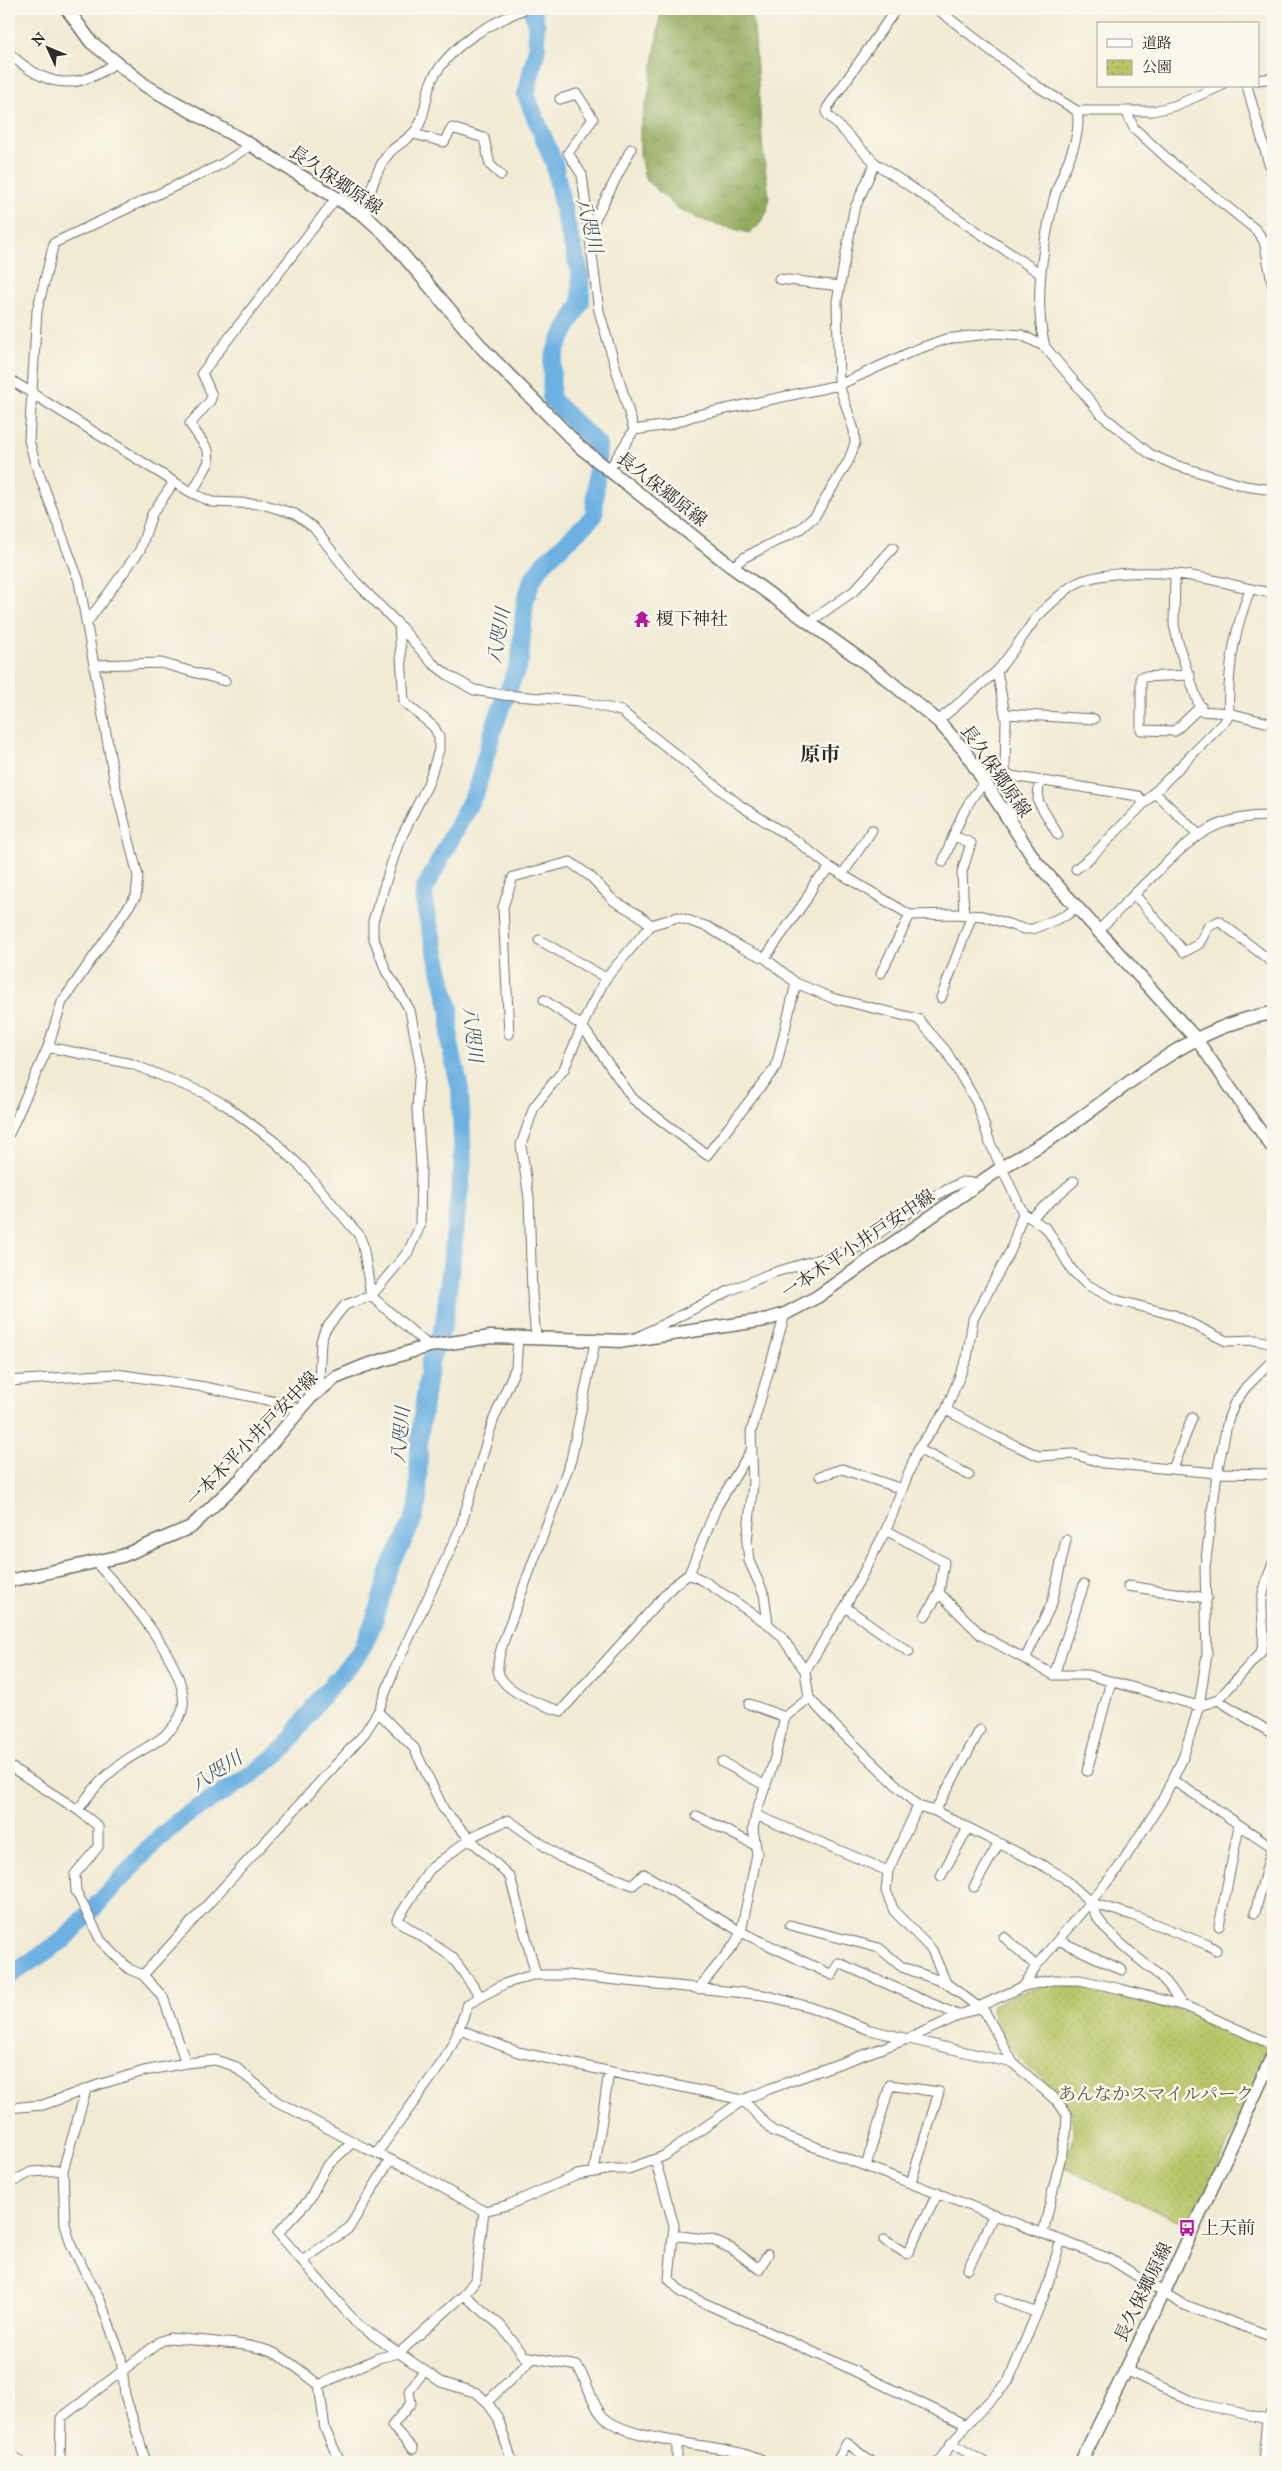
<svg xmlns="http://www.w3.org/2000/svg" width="1282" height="2471" font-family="'IM FELL Great Primer','Noto Serif JP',serif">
<defs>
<pattern id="forest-crowns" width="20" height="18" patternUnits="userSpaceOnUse" patternTransform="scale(1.25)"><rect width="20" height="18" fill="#92ab5d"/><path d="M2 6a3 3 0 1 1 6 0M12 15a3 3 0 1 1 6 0" fill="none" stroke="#778b4d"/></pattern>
<pattern id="park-dots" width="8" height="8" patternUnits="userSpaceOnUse" patternTransform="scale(1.25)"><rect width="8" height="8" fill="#b8c669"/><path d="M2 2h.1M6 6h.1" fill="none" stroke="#9eaa5b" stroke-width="1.8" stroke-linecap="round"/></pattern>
</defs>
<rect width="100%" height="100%" fill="#fbf7ec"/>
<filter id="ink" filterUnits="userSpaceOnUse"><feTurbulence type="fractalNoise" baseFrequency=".02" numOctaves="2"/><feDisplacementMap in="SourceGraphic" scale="10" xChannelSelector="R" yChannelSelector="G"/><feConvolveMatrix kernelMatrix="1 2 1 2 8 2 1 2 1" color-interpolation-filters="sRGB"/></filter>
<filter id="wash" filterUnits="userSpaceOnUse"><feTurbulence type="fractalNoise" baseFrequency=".0096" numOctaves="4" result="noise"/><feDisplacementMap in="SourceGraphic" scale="20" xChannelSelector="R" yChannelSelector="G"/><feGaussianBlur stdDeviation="1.12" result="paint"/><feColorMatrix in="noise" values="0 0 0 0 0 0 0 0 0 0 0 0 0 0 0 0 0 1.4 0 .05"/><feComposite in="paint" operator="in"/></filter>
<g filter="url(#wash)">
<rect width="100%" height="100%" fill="#f1ebd4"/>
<path fill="url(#forest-crowns)" stroke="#5e6b44" d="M661 9H749L754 28 763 152 769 197 767 212 758 226 749 233 705 221 677 208 645 179 640 155V127L649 93Z"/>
<path fill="url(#park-dots)" stroke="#72784a" d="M1065 1984 1202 2016 1272 2047 1190 2227 1064 2168C1068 2154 1075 2138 1073 2123 1069 2094 1036 2077 1018 2057 1006 2044 999 2026 991 2010L992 2005C1017 1994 1038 1985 1065 1984Z"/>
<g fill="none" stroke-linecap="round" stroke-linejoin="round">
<path stroke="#6cb1e2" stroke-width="18" d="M9 1976 65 1939 154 1843 183 1817 247 1778 285 1748 320 1698 361 1652 374 1621 390 1568 412 1523 418 1505 419 1441 426 1389 430 1362 444 1324 463 1163 460 1089 450 1044V1010L425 908 424 890 476 791 494 727 520 660 525 602 532 580 544 563 594 516 598 445 551 399 552 363 557 347 581 302 580 272 565 218 554 163 526 95 537 48 536 24 532 9"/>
</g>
</g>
<g filter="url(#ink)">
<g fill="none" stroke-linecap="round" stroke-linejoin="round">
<g stroke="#706e66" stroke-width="11">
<path id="minor" d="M896 9 827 108V114L875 163 1041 274
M937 9 1037 86 1077 111C1083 141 1061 171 1054 199 1043 245 1033 300 1045 347
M9 53C44 86 75 93 115 63
M1258 80 1273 78
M1247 86 1269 164
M560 99 577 94 593 119 568 153 582 175 599 311 634 430
M1077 111H1153L1174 106 1221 86
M1126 111 1134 128 1170 161 1256 230 1264 241 1273 287
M414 134 444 142 452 128 484 138 490 165 501 175
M364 215C370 194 375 169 390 152 399 143 412 138 418 127 427 112 425 91 434 76 455 41 489 25 524 9
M589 231 631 149
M779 279 840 286
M9 379 192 493 212 502 262 504 295 514 314 528 355 581 399 625 432 663 448 675 474 690 504 695 579 701 621 711 741 806 798 842 831 868 910 915 956 914 983 916 1024 929H1033L1067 915 1076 907
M609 470 634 430 668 425 693 416 839 385 915 350 946 339 995 333 1022 335 1045 347 1102 415 1150 454 1175 465 1245 486 1273 490
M192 493 209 462 208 450 190 424 210 401 212 395 202 373 337 197
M732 567 745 557 800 529 815 516 849 460 855 443 854 430 839 385 837 301 854 210 875 163
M1175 575 1174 625 1180 650 1201 711 1229 713
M1250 590C1235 628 1227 672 1229 713L1273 724
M88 621 140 550 152 514 174 482
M808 623 854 591 893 548
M95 665 161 663 225 681
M1190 675 1141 677V730L1175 731 1201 706
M1005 714 1094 719
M938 721 997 671
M1005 775 1138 796 1144 803
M1039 781 1038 801 1058 835
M1154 792 1198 834
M1011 822V804L1005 775 1006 720 997 671C1010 656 1021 639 1033 622 1042 610 1057 598 1069 588 1094 568 1171 571 1203 578 1227 582 1249 590 1273 593
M954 836 971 843 962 872 964 914
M943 862C952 840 966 796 986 783
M1076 869 1092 856 1227 719 1229 713
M842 875 872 830
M1134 894 1184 952 1199 944 1208 927 1219 921 1273 963
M1098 931C1118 911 1137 891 1158 871 1196 834 1217 815 1273 816
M539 940 606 978
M765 958 806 900 815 882 831 868
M881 973 910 915
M941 998 972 915
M544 1000 582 1026 633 1099 707 1155 776 1067 796 983
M509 1034 503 907 513 877 570 862 591 877 614 901 639 915 651 925
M48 1047 132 1064 204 1093 227 1106 275 1142 301 1167 359 1235 363 1245 371 1296 429 1346
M9 1134 48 1047 62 1002 136 896 138 876 115 784 79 581 35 463 29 440 37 311 54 243 222 164 251 145
M1031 1218 1074 1181
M640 1336 729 1291 769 1274 857 1248 927 1200 962 1182 980 1183
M536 1338 532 1294 529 1198 521 1145 534 1107 564 1069 590 1008 606 978 651 925 678 917 708 927 742 948 765 958 796 983 832 998 918 1019 946 1051 977 1103 990 1143 1023 1213 1047 1229 1072 1270 1086 1284 1116 1300 1174 1315 1226 1341 1256 1340 1273 1344
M595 1342 571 1460 504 1640C501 1649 497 1660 498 1670 500 1691 544 1706 561 1711L673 1586 689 1574 704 1581 768 1624 782 1637 805 1671 809 1698 838 1729 918 1806 935 1811 1044 1866 1063 1877 1091 1903 1132 1915 1208 1945 1216 1950
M9 1381 116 1374 205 1387 286 1404 299 1410
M323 1388 319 1379 321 1341 325 1330 345 1305 371 1296 408 1252 420 1226 421 1165 417 1109 420 1063 410 1010 386 971 373 936V921L398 844 428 784 439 750V737L434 727 404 702 399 625
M946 1410 997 1437 1039 1456 1074 1454 1103 1463 1217 1473 1273 1474
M918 1449 969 1475
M1173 1469 1192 1418
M820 1476 842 1469 902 1489
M886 1530 944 1562 939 1593 925 1616
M689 1574 717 1506 752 1449
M1128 1586 1207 1598
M939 1593 981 1635 1054 1675H1088L1199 1706 1218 1700 1261 1652C1267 1635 1261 1619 1262 1601 1263 1587 1269 1575 1273 1563
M845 1607 909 1652
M768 1624 764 1594 749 1561 747 1542 753 1483 751 1432 785 1314
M1025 1659 1052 1603 1066 1540
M805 1671 845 1607 886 1530 918 1449 946 1410 967 1358 973 1319 1011 1250 1023 1213
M1054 1675 1084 1584
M1218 1700 1273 1734
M749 1704 785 1717
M378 1712 414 1748 444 1810 469 1838 510 1877 536 1975
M722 1762 766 1786
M9 1766 78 1810 98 1826V1847L75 1874 76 1891 101 1941 129 1969 143 1975 163 1997 186 2063
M1087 1771 1111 1681
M1172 1780C1207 1801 1239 1826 1273 1847
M918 1806 888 1871 886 1891 894 1911 932 1950 946 1983 985 2012 1013 2063 1058 2102 1067 2115 1066 2134 1043 2233
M78 1810C90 1792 104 1776 122 1763 135 1753 152 1746 164 1736 171 1730 179 1720 182 1711 194 1671 122 1590 96 1563
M935 1811 980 1730
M756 1815 888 1871
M697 1816 755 1845
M941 1876 968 1828
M974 1887 999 1843
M1091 1903C1097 1931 1143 1960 1164 1980 1171 1987 1177 1997 1182 2005
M1255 1913 1272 1847
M790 1925 879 1948 902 1967 946 1983
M1219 1926 1239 1826
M1004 1937 1036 1966
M1058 1940 1122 1970
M143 1975 364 1734 378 1712 395 1668 460 1529 493 1421 516 1367 518 1337
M1024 1986 1036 1966 1117 1870 1161 1803 1183 1758 1199 1706 1207 1654 1205 1567 1217 1473 1228 1420 1234 1404 1246 1387 1273 1360
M698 1989 734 1945 741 1932 757 1854 753 1829 757 1810 774 1761 785 1717 809 1698
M481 1997 452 1957 397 1920 429 1870 473 1836 508 1820 560 1857 633 1885 644 1874 741 1932 832 1975 839 1963 958 2015
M458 2029 518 2052 743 2100 773 2131 1110 2259 1182 2304 1273 2337
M86 2090 63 2170 65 2224 71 2245 100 2300 121 2357 125 2395 146 2462
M9 2108 43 2105 98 2085 144 2071 186 2063 215 2060 234 2066 276 2101 365 2148 402 2165 484 2211 508 2205 577 2175 612 2169H628L664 2156 743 2100 769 2089 910 2038 1024 1986 1053 1980H1080L1121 1989 1188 2007 1273 2045
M353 2142 326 2167 309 2200 278 2233 357 2324 441 2382 477 2393 487 2402 498 2418 512 2462
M377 2153 444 2060 455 2039 468 2004 504 1984 532 1975H568L764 1995 810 2007 870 2030 1013 2063
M655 2160 674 2225 669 2279 682 2293 844 2366 966 2425
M866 2166 890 2085 939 2092 911 2182
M594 2172 609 2072
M9 2184 31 2172 63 2170
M673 2235 712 2240 732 2249 759 2269 768 2254
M884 2240 907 2254 938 2193
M302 2261 349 2228 390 2160
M968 2269 994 2214
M464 2295 501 2326 524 2356 577 2366C588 2381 590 2400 601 2414 620 2440 712 2444 744 2454 751 2456 758 2459 765 2462
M1000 2298 1037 2313
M1126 2370 1195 2403 1267 2419
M319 2385 378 2358 399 2353 464 2295 476 2279 484 2211
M487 2402 533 2358
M677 2441V2462
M951 2443 984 2462
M413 2449 392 2426 411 2403 409 2391 424 2371
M9 2452 21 2462
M60 2462 61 2418 161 2341 170 2338C199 2341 249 2342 274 2353 290 2361 305 2374 319 2385L325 2429 340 2462
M836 2462 847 2443 872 2462
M938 2462 966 2425 1008 2382 1045 2293 1061 2240
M1263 2462 1267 2419 1273 2409"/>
</g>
<g stroke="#706e66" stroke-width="14">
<path id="tertiary" d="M1197 1040 1273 1149"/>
</g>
<g stroke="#706e66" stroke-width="15">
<path id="secondary" d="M67 9 91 42 146 86 251 145 364 215 386 235 484 350 580 447 732 567 882 675 938 721 964 750 1036 862 1197 1040
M9 1581 122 1556 191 1527 242 1478 311 1397 335 1378 364 1366 429 1346 491 1337 625 1341 765 1320 785 1314 817 1297C878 1254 938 1211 1000 1169 1020 1156 1042 1145 1061 1132 1128 1086 1190 1026 1273 1013
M1081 2462 1163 2294 1273 2055"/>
</g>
<use href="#minor" stroke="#fff" stroke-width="9"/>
<use href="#tertiary" stroke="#fff" stroke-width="11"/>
<use href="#secondary" stroke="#fff" stroke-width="12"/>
</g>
</g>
<defs>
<g id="temple-bare" transform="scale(1.35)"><path d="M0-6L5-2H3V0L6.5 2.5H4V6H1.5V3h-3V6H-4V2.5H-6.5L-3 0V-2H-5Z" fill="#b5179e" stroke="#fbf7ec" stroke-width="2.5" paint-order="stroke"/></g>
<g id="bus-bare" transform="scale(1.35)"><path d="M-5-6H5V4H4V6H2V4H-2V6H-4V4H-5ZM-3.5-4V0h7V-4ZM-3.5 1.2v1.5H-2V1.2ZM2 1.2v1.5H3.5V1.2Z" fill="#b5179e" stroke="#fbf7ec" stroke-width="2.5" paint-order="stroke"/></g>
</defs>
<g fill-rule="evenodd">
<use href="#temple-bare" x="642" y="619"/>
<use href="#bus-bare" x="1187" y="2228"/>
</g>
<g text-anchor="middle" stroke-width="5" stroke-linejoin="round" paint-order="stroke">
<g font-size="18" fill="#2b2b2b" stroke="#fbf7ec">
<text transform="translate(336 180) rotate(34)" y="6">長久保郷原線</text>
<text transform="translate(662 489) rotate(38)" y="6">長久保郷原線</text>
<text transform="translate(996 771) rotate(55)" y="6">長久保郷原線</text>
<text transform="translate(858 1244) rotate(-34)" y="6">一本木平小井戸安中線</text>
<text transform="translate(252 1439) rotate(-46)" y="6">一本木平小井戸安中線</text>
<text transform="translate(1143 2292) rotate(-64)" y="6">長久保郷原線</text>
</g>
<g font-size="18" fill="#2b2b2b" stroke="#fbf7ec" text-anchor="start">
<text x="656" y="625">榎下神社</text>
<text x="1201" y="2234">上天前</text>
</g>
<g font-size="18" fill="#555a3e" stroke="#fbf7ec">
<text x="1156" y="2100">あんなかスマイルパーク</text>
</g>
<g font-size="19" font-style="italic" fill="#425a6b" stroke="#fbf7ec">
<text transform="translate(590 225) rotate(76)" y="7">八咫川</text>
<text transform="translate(498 636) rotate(-81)" y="7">八咫川</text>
<text transform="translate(473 1034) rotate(83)" y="7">八咫川</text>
<text transform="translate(400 1435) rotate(-85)" y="7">八咫川</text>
<text transform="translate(216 1771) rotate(-33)" y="7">八咫川</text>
</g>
<g font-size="20" font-weight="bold" fill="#2b2b2b" stroke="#fbf7ec">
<text x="820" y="761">原市</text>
</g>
</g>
<rect width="1282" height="2471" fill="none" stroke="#fbf7ec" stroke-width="30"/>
<rect x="1097" y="22" width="162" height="65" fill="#fbf7ec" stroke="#a8a59f"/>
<rect x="1107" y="39" width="25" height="8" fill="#ffffff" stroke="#a8a59f"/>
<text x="1142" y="48" font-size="15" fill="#2b2b2b">道路</text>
<rect x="1107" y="60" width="25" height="15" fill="url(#park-dots)" stroke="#a8a59f"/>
<text x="1142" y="72" font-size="15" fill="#2b2b2b">公園</text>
<g transform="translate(48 48) rotate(314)" stroke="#fbf7ec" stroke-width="4" paint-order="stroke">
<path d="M0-4L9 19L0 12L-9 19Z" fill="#2b2b2b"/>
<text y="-8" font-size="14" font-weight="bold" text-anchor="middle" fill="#2b2b2b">N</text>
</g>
</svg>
